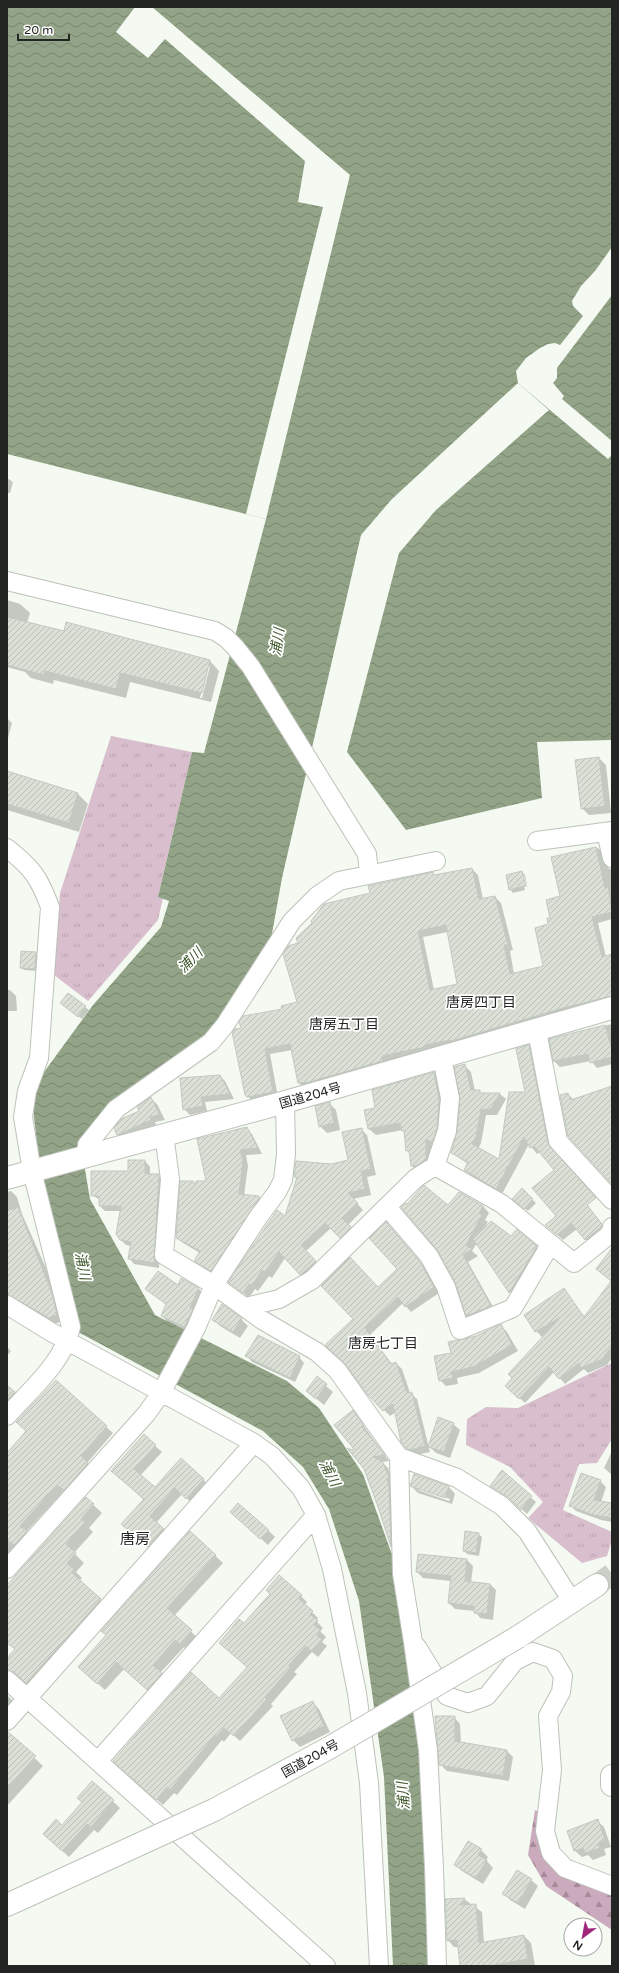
<svg xmlns="http://www.w3.org/2000/svg" width="619" height="1973" font-family="'Varela Round','Noto Sans JP',sans-serif">
<defs>
<pattern id="grass-tufts" width="24" height="20" patternUnits="userSpaceOnUse"><rect width="24" height="20" fill="#d9bfce"/><path d="M3 7l-1-3M5 7V3M7 7l1-3M15 17l-1-3M17 17v-4M19 17l1-3" fill="none" stroke="#baa4b1"/></pattern>
<pattern id="forest-firs" width="22" height="20" patternUnits="userSpaceOnUse"><rect width="22" height="20" fill="#caaabc"/><path d="M5 1l3.5 6h-7zM16 11l3.5 6h-7z" fill="#a48a98"/></pattern>
<pattern id="water-waves" width="16" height="10" patternUnits="userSpaceOnUse"><rect width="16" height="10" fill="#92a387"/><path d="M0 5q4-4 8 0t8 0" fill="none" stroke="#77856e"/></pattern>
<pattern id="building-hatch" width="6" height="6" patternUnits="userSpaceOnUse"><rect width="6" height="6" fill="#dbe0d7"/><path d="M-1 1l2-2M0 6l6-6M5 7l2-2" fill="none" stroke="#bcc0b8"/></pattern>
</defs>
<rect width="100%" height="100%" fill="#f4faf1"/>
<path fill="url(#grass-tufts)" d="M111 736 192 752 158 897 163 898 158 920 88 1001 54 975 60 893Z
M612 1363V1439L597 1463 579 1464 563 1510 612 1532V1540L607 1556 582 1563 528 1518 543 1502 510 1467 466 1445 467 1419 486 1407 518 1408Z"/>
<path fill="url(#forest-firs)" d="M535 1810 550 1818 559 1853 612 1893V1930L546 1886 528 1855Z"/>
<path fill="url(#water-waves)" d="M7 7H612V740L537 742 542 798 406 830 347 752 399 553 436 510 549 410 518 383 392 499 361 535 282 878 271 939 210 1040 116 1106 84 1164 90 1199 155 1315 287 1381 319 1408 363 1474 395 1563 415 1667 429 1966H393L384 1777 359 1601 329 1509 303 1467 263 1431 78 1332 42 1189 31 1090 93 1005 161 927 169 901 158 897 192 752 204 753 266 519 7 454Z"/>
<path fill="#f4faf1" d="M135 7H152L350 175 266 519 246 514 323 207 298 202 305 161 165 39 148 58 116 32Z
M612 247V295L557 368V378L553 383 564 396 562 399 612 441V455L608 459 518 383 516 371 526 358 540 348 548 344 555 343 560 345 583 316 573 306 572 301 581 286 595 271Z"/>
<path fill="#0003" fill-rule="evenodd" d="M7 478 13 482 10 493H7Z
M7 600 20 604 30 613 27 623 65 632 210 661 219 671 211 702 130 682 126 698 54 680 53 684 31 678 25 672 7 667ZM208 666H210L202 698H200Z
M7 718 12 723 7 742Z
M599 758 606 765 611 813 589 815 582 808Z
M7 772 78 794 88 804 79 832 7 810Z
M598 848 604 854 609 869H612V919L598 923 606 957 612 955V1000L305 1089 299 1083 292 1050 270 1054 278 1097 254 1102 246 1095 242 1029 299 1003V944L371 894 433 873 435 876 472 869 478 875 483 899 495 897 501 903 513 950 510 951 514 974 545 967 550 925 562 897 552 858ZM448 932 458 985 434 990 423 937Z
M522 872 525 875 528 889 524 875H522L525 890 513 893 510 889Z
M35 953 38 956V971L24 970 21 967Z
M7 990H10L16 996 17 1011H7Z
M68 994 89 1010 82 1019 65 1006Z
M612 1024V1064L597 1068 591 1061 560 1067 554 1061 550 1040Z
M529 1046 535 1052 553 1150 562 1175 607 1230 591 1245 577 1229 563 1240 546 1225 557 1217 556 1169 540 1152 537 1154 529 1144 502 1194 471 1176 465 1170 468 1164 452 1153 458 1132 465 1066 471 1072 475 1091H479L482 1094H500L506 1099 497 1115H486L481 1143 478 1149 500 1160 526 1093Z
M7 1051 8 1072H7Z
M434 1073 440 1080 446 1106 439 1148 432 1145V1166L418 1172 412 1166 411 1154 407 1150 406 1134 403 1130 376 1135 369 1129 377 1108Z
M220 1076 225 1081 234 1099 205 1102 207 1111 190 1115 184 1109Z
M612 1086V1183L569 1136 568 1094 573 1099Z
M151 1099 157 1104 165 1120 155 1122 156 1125 124 1140 118 1134Z
M329 1103 336 1110 340 1130 327 1133 320 1126Z
M246 1128 252 1134 262 1154 246 1155 248 1166 244 1196 259 1197 264 1203 217 1276 196 1261 200 1253 183 1243 177 1237 192 1182 195 1185 207 1182Z
M361 1129 367 1135 376 1175 367 1177 371 1195 353 1199 363 1210 348 1225 356 1234 346 1243 331 1228 306 1251 321 1268 307 1280 285 1258 272 1278 269 1276 258 1291 255 1289 249 1298 230 1282 286 1218 297 1179 295 1177 331 1165 350 1161Z
M145 1161 150 1167V1175H158L164 1181V1185L159 1268 134 1264 129 1258 131 1246 126 1245 120 1239 121 1211H105L100 1206V1200L92 1195Z
M522 1190 536 1203 528 1211 516 1202Z
M11 1191 17 1197 22 1214 46 1268 62 1321 55 1324 7 1294V1192Z
M459 1193 483 1206 489 1213 485 1220 488 1222 484 1228 511 1238 517 1231 543 1253 516 1298 510 1292 477 1243 472 1251 478 1256 468 1262 496 1312 474 1322 467 1315 449 1207Z
M392 1229 426 1269 439 1293 411 1312 403 1303 370 1335 392 1364 396 1363 402 1369 410 1393 417 1399 430 1452 416 1455 406 1448 396 1412 390 1416 368 1394 354 1319 379 1288 399 1269Z
M182 1279 199 1289 205 1296 191 1333 168 1322 162 1316 167 1305 147 1289 179 1286Z
M612 1282V1358L607 1365 588 1373 584 1369 565 1384 554 1372 525 1403 512 1391 546 1334 542 1337 536 1331 564 1289 585 1318Z
M241 1319 248 1326 240 1338 220 1326 214 1320Z
M501 1326 507 1332 518 1351 479 1373 457 1378 458 1384 446 1386 440 1380 452 1354 476 1337Z
M7 1347 11 1351 7 1356Z
M247 1356 299 1357 304 1363 295 1382 252 1362Z
M317 1378 333 1392 324 1405 314 1397Z
M56 1381 113 1433 87 1463 94 1470 71 1496 64 1491 26 1532 32 1539 21 1551 15 1546 7 1555V1455L27 1432Z
M7 1387 21 1399 7 1415Z
M353 1411 389 1461 382 1462 388 1468 394 1483 396 1551 392 1547 379 1507 364 1468 352 1451 355 1449Z
M453 1424 460 1430 450 1458 436 1453 429 1446Z
M155 1446 162 1452 140 1476 155 1489 181 1459 210 1486 194 1505 182 1494 156 1523 170 1536 154 1553 129 1531 144 1500 119 1477Z
M612 1451V1475L604 1468Z
M502 1472 536 1502 527 1514 514 1502 491 1486Z
M415 1475 449 1487 455 1494 452 1504 418 1493 411 1486ZM418 1488 450 1499 449 1501 418 1490Z
M600 1481 606 1487 601 1502 612 1504V1522L601 1520 576 1511 570 1505Z
M86 1498 102 1513 89 1528 93 1532 74 1553 84 1563 76 1572 82 1578 79 1581 109 1608 36 1691 18 1678H12L7 1684V1660L16 1650 7 1642V1586Z
M238 1518 268 1530 275 1537 268 1545Z
M190 1532 223 1563 174 1616 199 1639 188 1650 184 1647 160 1673 169 1681 155 1696 124 1669 105 1690 87 1674 107 1636Z
M478 1534 482 1537 479 1556 467 1554 464 1551Z
M467 1560 473 1566 471 1583 490 1584 496 1590 493 1620 480 1618 475 1611 455 1609 449 1603 451 1581 423 1578 417 1572Z
M301 1596 307 1602 305 1605 318 1618 316 1621 323 1628 320 1631 326 1637 322 1642 327 1646 318 1657 312 1652 294 1672 297 1674 271 1704 273 1706 240 1741 231 1733 224 1742 222 1740 177 1795 174 1793 163 1805 120 1767 219 1700 248 1668 244 1624Z
M7 1695 20 1708 7 1725Z
M312 1702 319 1709 330 1732 300 1747 293 1740Z
M454 1717 460 1724 461 1743 507 1751 513 1757 509 1781 447 1771 440 1764Z
M7 1732 43 1766 7 1806Z
M92 1782 120 1808 98 1833 94 1830 69 1857 51 1841 83 1803Z
M597 1821 604 1827 611 1847 604 1849 606 1855 593 1860 588 1855 582 1857 575 1851 568 1831Z
M481 1850 488 1857 486 1860 493 1868 483 1884 462 1871 455 1864Z
M531 1880 538 1886 525 1909 510 1900 504 1893Z
M464 1899 482 1912 484 1943 524 1936 531 1943 535 1966H461L459 1947H454L448 1940 446 1900Z"/>
<path fill="url(#building-hatch)" stroke="#c3c9c0" fill-rule="evenodd" d="M7 617 64 631 66 622 210 660 202 693 120 673 116 689 45 671 44 675 7 665Z
M599 757 605 806 581 809 575 760Z
M7 771 78 793 69 823 7 804Z
M596 847 605 888 608 887 612 912 592 917 602 957 612 954V996L563 1008 451 1041 450 1040 425 1045V1047L382 1056 383 1061 309 1082 298 1083 290 1044 265 1049 273 1092 247 1097 245 1095 232 1032 235 1029 241 1028 239 1022 243 1016 282 1009 281 1006 297 1002 283 954 288 946 298 943 296 938 312 923 311 921 324 904 370 893 368 886 433 872 434 875 472 868 479 899 495 896 508 945H504L510 974 543 966 535 928 548 924 547 918H550L546 900 560 896 551 857ZM446 925 457 984 430 990 418 931Z
M522 871 526 886 509 890 506 875Z
M21 951 36 952 35 969 20 968Z
M68 993 86 1006 78 1017 60 1003Z
M605 1025 612 1050V1057L590 1063 588 1054 553 1061 549 1039Z
M529 1045 548 1143 596 1198 587 1205 602 1224 601 1227 585 1240 571 1223 557 1235 545 1225 556 1216 532 1188 554 1170 534 1146 530 1148 524 1137 496 1189 464 1170 468 1162 451 1153 457 1132 460 1099 454 1067 465 1064 471 1090H480V1093H500L491 1109 481 1110 476 1137 472 1144 499 1159 509 1092H525L516 1049Z
M434 1072 439 1099 437 1129 432 1143 426 1139V1159L416 1166H411L409 1151H406L404 1131H402L400 1123 368 1129 364 1110 375 1108 372 1090Z
M220 1075 230 1094 201 1097 203 1106 183 1110 180 1078Z
M612 1086V1184L568 1136 560 1095 568 1093 571 1100Z
M151 1097 160 1115 150 1117 151 1120 117 1135 114 1128 121 1119 139 1111 137 1107Z
M330 1102 334 1123 319 1127 315 1106Z
M247 1127 258 1148 240 1150 243 1160 239 1194 259 1196V1199L211 1271 194 1261 200 1251 176 1238 180 1181H193L194 1184 196 1183V1181H206L197 1139Z
M362 1128 371 1169 361 1171 365 1189 348 1193 358 1203 342 1218 351 1227 340 1238 325 1223 301 1245 316 1261 300 1275 279 1252 265 1272 262 1270 252 1286 249 1284 243 1293 228 1282 277 1210 285 1216 297 1177H294L296 1161 331 1164 348 1160 342 1132Z
M128 1160H145V1174H159L154 1263 128 1259 131 1242 120 1240 116 1234 121 1206H99V1196H91V1171H128Z
M424 1185 448 1205 459 1192 483 1206 479 1213 482 1215 466 1245 472 1249 463 1255 491 1306 466 1316 455 1282 438 1251 401 1207 406 1203 407 1204Z
M522 1188 533 1199 524 1209 512 1199Z
M18 1207 52 1293 57 1315 49 1318 7 1294V1211Z
M491 1221 511 1236 517 1229 537 1246 509 1293 473 1239Z
M386 1222 420 1262 434 1287 405 1307 398 1297 365 1328 391 1364 396 1362 407 1393 412 1392 425 1446 410 1450 406 1448 401 1442 393 1404 383 1411 368 1395 345 1364 325 1345 353 1319 321 1286 350 1257 378 1287 397 1269 369 1238Z
M612 1248V1346L602 1359 581 1368 579 1363 559 1379 549 1367 519 1399 505 1386 512 1378 508 1374 561 1317 535 1332 524 1315 564 1288 584 1317 611 1281 596 1269Z
M158 1271 178 1285 181 1278 199 1288 190 1308 193 1309 184 1327 161 1316 166 1304 145 1289Z
M222 1304 242 1318 233 1332 212 1320Z
M501 1324 512 1345 473 1367 451 1372 453 1378 439 1381 434 1356 451 1353 448 1342 476 1336Z
M258 1335 300 1356 290 1378 245 1356Z
M317 1376 327 1384 316 1399 306 1391Z
M56 1380 107 1426 81 1456 88 1463 64 1490 57 1485 20 1526 27 1531 14 1545 7 1540V1453L26 1431 16 1422Z
M7 1385 15 1392 7 1400Z
M353 1410 364 1426 362 1427 385 1455 373 1457 382 1461 389 1477V1479L387 1478 389 1487 391 1547 378 1507 364 1469 347 1448 352 1450 354 1449 334 1425Z
M438 1417 454 1423 444 1452 428 1447Z
M144 1434 156 1445 134 1469 155 1487 181 1458 204 1479 186 1499 175 1488 150 1516 164 1529 147 1547 121 1524 144 1499 111 1471Z
M502 1470 532 1496 521 1510 508 1497 490 1486Z
M581 1473 601 1480 594 1500 612 1503V1518L594 1515 569 1506Z
M414 1474 449 1486 445 1498 410 1486Z
M86 1497 94 1504 81 1519 85 1522 66 1544 76 1553 67 1563 74 1569 71 1572 101 1599 26 1683 14 1672 7 1670V1658L15 1649 7 1643V1585Z
M238 1503 269 1530 260 1539 230 1512Z
M190 1531 216 1555 167 1608 192 1630 180 1644 175 1640 153 1665 162 1673 147 1690 116 1662 97 1684 78 1667 106 1635 101 1631Z
M465 1531 479 1533 476 1553 463 1551Z
M418 1554 467 1559 465 1581 490 1584 487 1614 474 1613V1606L448 1603 451 1576 416 1572Z
M279 1575 302 1595 299 1599 313 1611 310 1614 318 1621 314 1625 321 1630 317 1635 322 1639 311 1651 306 1646 289 1665 291 1667 265 1697 267 1699 234 1736 224 1728 217 1736 215 1735 170 1790 167 1787 156 1800 113 1761 191 1672 219 1698 247 1667 219 1643 239 1619 244 1623 270 1594 266 1590Z
M313 1701 324 1726 292 1741 280 1716Z
M435 1716H455V1741L507 1750 503 1776 439 1765Z
M7 1731 36 1756 7 1788Z
M92 1781 114 1800 91 1827 87 1824 62 1851 43 1834 56 1819 62 1825 82 1802 77 1798Z
M598 1819 605 1840 598 1843 600 1848 585 1853 583 1848 574 1851 567 1831Z
M468 1841 482 1849 478 1855 487 1860 476 1878 454 1865Z
M517 1870 532 1879 518 1903 502 1894Z
M465 1898 460 1905 476 1904 479 1943 524 1935 528 1959 488 1966H460L457 1940 447 1941 445 1899Z"/>
<g fill="none" stroke-linecap="round" stroke-linejoin="round">
<path stroke="#cacfc8" stroke-width="22" stroke-dasharray="22 11" stroke-linecap="butt" d="M597 1585 612 1574"/>
<g stroke="#bdc2ba" stroke-width="20">
<path id="minor" d="M7 581 215 631 226 638 235 647 251 667 367 854 369 873
M606 832 612 858
M537 841 612 831
M7 848C32 868 39 877 50 907L39 1058 27 1091 23 1117 32 1171 71 1327C64 1362 30 1390 7 1416
M537 1031 558 1141 612 1200
M164 1134 170 1179 164 1255 214 1285 262 1320 317 1352 337 1370 399 1457
M86 1156 87 1145 116 1109 211 1042 225 1025 292 921 317 896 339 881 436 861
M435 1166 502 1204 574 1263 610 1234 612 1227
M387 1207 429 1256 446 1287 460 1330 513 1308 550 1245
M7 1305 51 1332 254 1443 272 1456 301 1488 316 1515 332 1569 357 1693 369 1783 379 1966
M246 1307 279 1299 312 1280 416 1178 435 1166 447 1131 450 1098 442 1058
M7 1569 147 1413 161 1393 196 1328 214 1285 259 1216 277 1192 283 1180 286 1154 285 1102
M417 1647 447 1696 468 1703 487 1696 515 1661 533 1652 553 1659 563 1676 561 1692 548 1716 552 1770 545 1831 551 1853 565 1868 612 1886
M7 1680 326 1966
M7 1721 254 1443
M98 1761 316 1515
M437 1966 434 1868 428 1750 413 1642 402 1574 399 1457 457 1478 502 1506 527 1531 572 1601"/>
</g>
<g stroke="#bdc2ba" stroke-width="24">
<path id="major" d="M612 1776V1785"/>
</g>
<g stroke="#bdc2ba" stroke-width="24">
<path id="highway" d="M7 1178 285 1102 612 1008
M518 1637 597 1585
M7 1905 29 1895"/>
</g>
<use href="#minor" stroke="#fff" stroke-width="18"/>
<use href="#major" stroke="#fff" stroke-width="22"/>
<use href="#highway" stroke="#fff" stroke-width="22"/>
<g stroke="#bdc2ba" stroke-width="24" stroke-linecap="butt">
<path id="highway-bridge" d="M29 1895 214 1810 329 1748 518 1637"/>
</g>
<use href="#highway-bridge" stroke="#fff" stroke-width="22"/>
</g>
<g text-anchor="middle" stroke-width="3.5" stroke-linejoin="round" paint-order="stroke">
<g font-size="13" fill="#232522" stroke="#fff">
<text transform="translate(310 1095) rotate(-16)" y="5">国道204号</text>
<text transform="translate(310 1758) rotate(-29)" y="5">国道204号</text>
</g>
<g font-size="14" font-style="italic" fill="#3e572b" stroke="#fff">
<text transform="translate(277 642) rotate(-82)" y="5">浦川</text>
<text transform="translate(190 960) rotate(-45)" y="5">浦川</text>
<text transform="translate(83 1266) rotate(78)" y="5">浦川</text>
<text transform="translate(330 1473) rotate(62)" y="5">浦川</text>
<text transform="translate(403 1796) rotate(-95)" y="5">浦川</text>
</g>
<g font-size="14" fill="#232522" stroke="#fff">
<text x="481" y="1007">唐房四丁目</text>
<text x="344" y="1029">唐房五丁目</text>
<text x="383" y="1348">唐房七丁目</text>
</g>
<g font-size="15" fill="#232522" stroke="#fff">
<text x="135" y="1544">唐房</text>
</g>
</g>
<rect width="619" height="1973" fill="none" stroke="#232522" stroke-width="16"/>
<g transform="translate(583 1937) rotate(212)"><circle r="19" fill="#ffffff" stroke="#a7a8a7"/>
<path d="M0-3L7 15L0 10L-7 15Z" fill="#a1277d"/>
<text y="-6" font-size="11" font-weight="bold" text-anchor="middle" fill="#232522">N</text>
</g>
<path d="M18 34v6h51v-6" fill="none" stroke="#232522" stroke-width="2"/>
<text x="24" y="34" font-size="12" fill="#232522" stroke="#ffffff" stroke-width="3" paint-order="stroke">20 m</text>
</svg>
